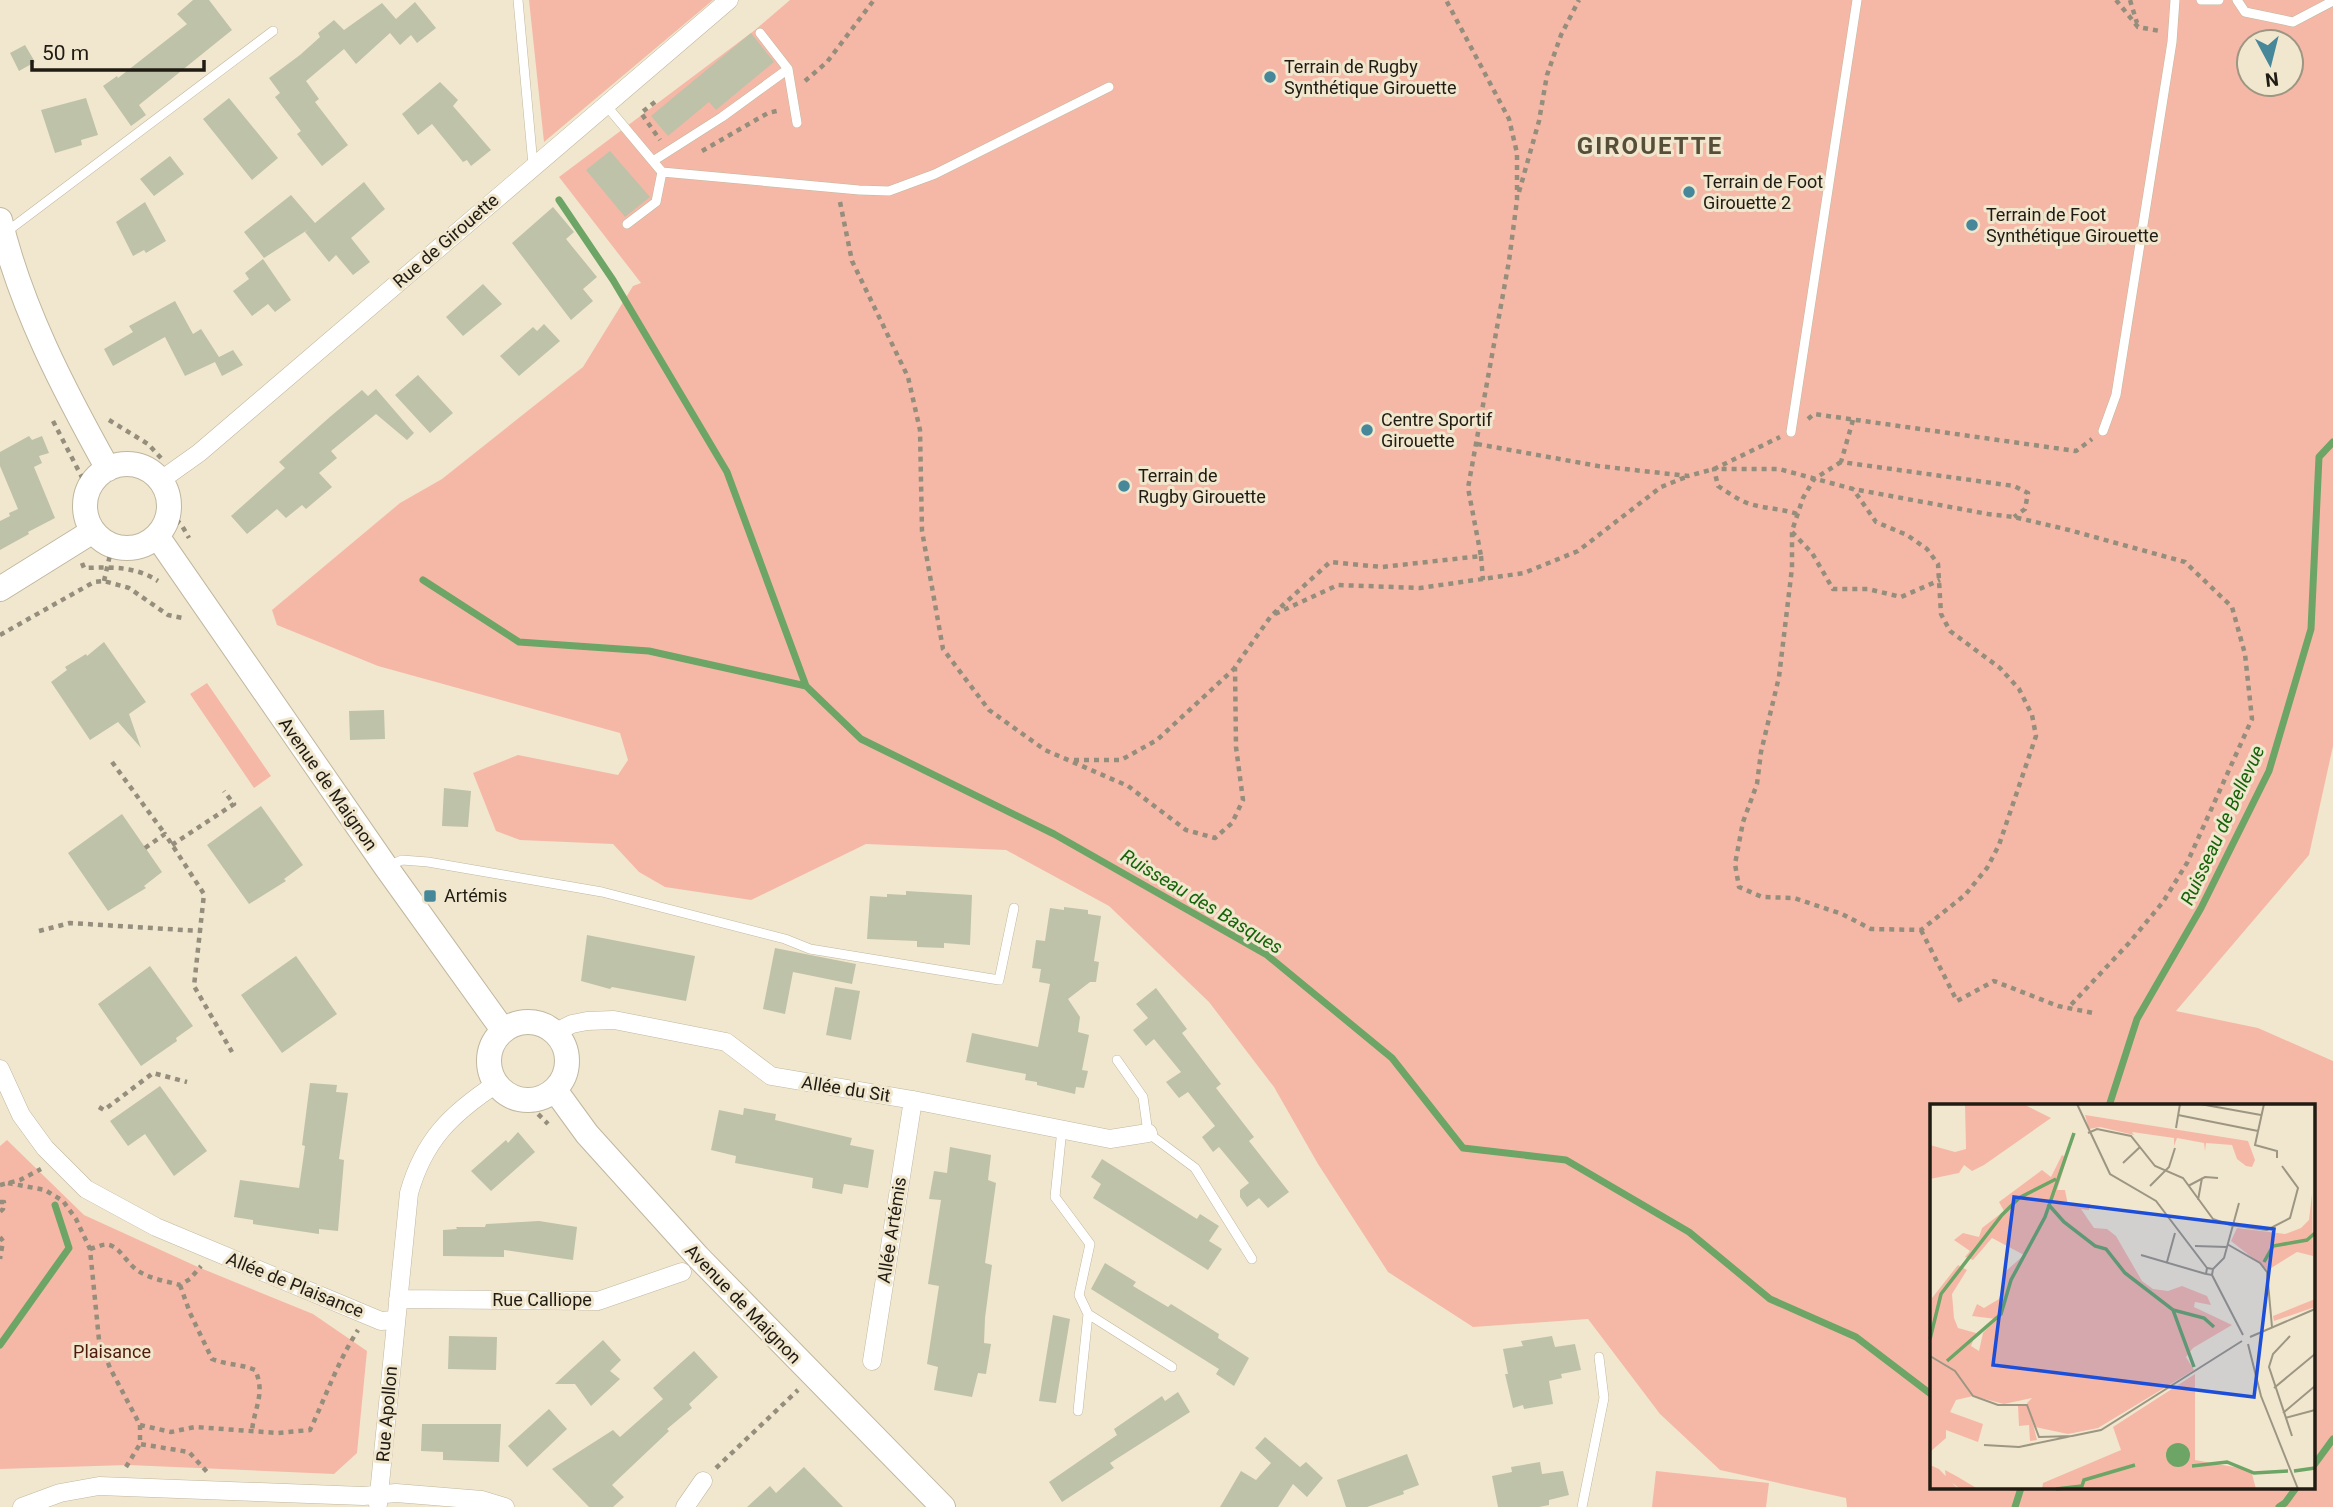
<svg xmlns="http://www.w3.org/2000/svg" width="2333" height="1507" font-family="Roboto,sans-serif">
<rect width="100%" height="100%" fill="#f1e7ce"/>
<path fill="#f6b8a6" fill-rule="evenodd" d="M529 0H713L544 142Z
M790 0H2333V746L2309 855 2176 1011 2258 1028 2333 1061V1507H1847L1846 1498 1720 1470 1660 1414 1588 1319 1473 1327 1388 1272 1318 1164 1274 1087 1209 1002 1109 906 1006 850 866 844 751 900 665 887 639 872 613 844 520 840 496 831 473 773 518 755 618 775 628 760 620 733 378 666 277 625 272 610 400 503 442 479 583 367 633 286 641 283 559 177 755 30ZM2249 42H2291V84H2249ZM1932 1106H2314V1488H1932Z
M207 683 271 776 254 788 190 694Z
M7 1140 84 1215 198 1267 313 1314 367 1351 357 1453 334 1474 128 1465 0 1469V1146Z
M1656 1471 1769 1483 1766 1507H1652Z"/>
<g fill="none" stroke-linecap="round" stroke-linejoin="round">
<path stroke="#6ca565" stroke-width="7" d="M559 200 613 280 727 472 806 686
M423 580 519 642 649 651 806 686 861 739 1054 834 1267 955 1392 1058 1463 1148 1566 1160 1689 1232 1770 1299 1856 1337 1932 1395
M2109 1106 2137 1019 2201 908 2269 771 2311 629 2319 457 2333 442
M0 1345 69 1248 55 1205
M2314 1465 2333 1439
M2015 1507 2021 1488
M2279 1507 2285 1503 2296 1488"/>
</g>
<path fill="#bdc2a9" d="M193 0H209L232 30 139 105 146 115 131 126 103 86 117 76 118 78 187 24 177 14Z
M415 2 436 28 417 43 411 35 400 45 390 33 356 64 344 49 306 81 319 99 315 102 348 145 322 166 297 134 301 131 275 97 280 93 269 78 300 55 320 37 318 33 334 20 344 30 382 3 396 19Z
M751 33 774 62 716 110 709 102 668 136 651 116Z
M25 45 35 62 19 71 10 53Z
M440 82 458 100 453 106 491 150 471 166 467 160 463 162 432 124 418 135 402 114Z
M86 98 98 135 81 140 82 145 55 153 41 110Z
M229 98 278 158 252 180 203 119Z
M610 151 650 197 625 217 586 170Z
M170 156 184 174 154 196 140 179Z
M364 182 385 209 351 238 370 262 353 275 336 255 329 262 305 232 309 229 264 258 244 232 291 195 315 223Z
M145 202 166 241 146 253 144 250 133 256 116 222Z
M553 207 574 232 566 239 597 277 583 289 593 301 571 320 512 243Z
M263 259 291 300 275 312 268 304 252 316 233 291 249 279 245 273Z
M483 284 502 304 463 336 446 317Z
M175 301 193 334 201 329 219 357 233 350 243 365 222 376 215 362 185 376 165 337 113 366 104 349 133 332 129 326Z
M544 324 560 341 519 376 500 356 533 327 537 331Z
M418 375 453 413 430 433 395 395Z
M376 389 414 433 407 440 376 414 331 451 337 458 319 473 332 487 306 509 302 505 286 518 277 509 247 534 231 516 285 468 279 462 331 416 362 390 368 396Z
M29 436 32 440 42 436 49 453 39 456 42 463 34 467 55 518 28 532 29 534 0 550V521L10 516 9 513 18 509 0 466V452Z
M104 642 146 702 129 714 141 748 118 722 90 740 51 682 67 670 65 667 86 654 87 656Z
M384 710 385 739 350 740 349 711Z
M444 788 471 791 468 827 442 826Z
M261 806 303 865 284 879 286 881 249 904 207 845Z
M122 814 162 872 144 886 146 888 108 911 68 853Z
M906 891 972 895 970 945 944 943V948L917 947V941L867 939 870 896 887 897V894L906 895Z
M1064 907 1088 910V914L1101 916 1094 961 1099 962 1096 982H1090L1068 999 1080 1017 1078 1032 1089 1035 1082 1070 1088 1071 1084 1088 1076 1087 1075 1094 1037 1085V1082L1025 1080 1026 1074 966 1062 972 1033 1038 1047 1050 984 1039 982 1041 969 1032 968 1036 940 1045 941 1050 908 1064 910Z
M587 935 695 956 686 1001 612 987 610 989 581 981Z
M775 948 856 964 852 984 793 972 785 1014 763 1009Z
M296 956 337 1014 282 1053 241 995Z
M150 966 193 1026 176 1038 177 1041 141 1066 98 1004Z
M835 987 860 991 851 1040 826 1035Z
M1156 988 1187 1029 1182 1033 1221 1084 1216 1088 1254 1137 1249 1141 1289 1192 1268 1208 1259 1198 1247 1207 1240 1197V1190L1249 1183 1219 1147 1213 1152 1202 1137 1215 1126 1188 1092 1179 1098 1166 1082 1181 1072 1154 1039 1146 1046 1133 1030 1148 1018 1136 1004Z
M310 1083 337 1085 336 1092 348 1093 339 1159 344 1160 338 1231 319 1229V1234L253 1224V1220L234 1217 240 1180 299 1188 305 1146 302 1145Z
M160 1086 207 1151 174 1176 145 1134 128 1146 110 1121Z
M744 1108 776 1114 775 1120 852 1138 850 1145 874 1150 868 1188 844 1184 842 1194 812 1188 813 1178 735 1163 736 1156 711 1150 719 1110 743 1115Z
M518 1132 535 1152 491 1191 471 1171 506 1140 508 1143Z
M950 1147 991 1155 988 1180 996 1183 985 1263 992 1265 985 1318 984 1343 991 1344 986 1374 978 1373 972 1397 934 1390 938 1367 927 1364 939 1286 928 1284 941 1200 929 1199 934 1171 947 1173Z
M1102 1159 1197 1219 1200 1214 1219 1226 1209 1241 1222 1249 1208 1270 1093 1198 1101 1184 1091 1177Z
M539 1221 577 1227 573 1260 504 1250V1257L443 1256V1230L457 1229 456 1227H485L486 1224Z
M1105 1263 1136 1282 1133 1286 1168 1307 1171 1304 1219 1334 1218 1338 1249 1358 1234 1386 1216 1374 1219 1369 1091 1289Z
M1053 1315 1070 1319 1056 1403 1039 1401Z
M449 1336 497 1337 496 1370 448 1369Z
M1552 1336 1555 1347 1575 1344 1581 1370 1561 1374 1562 1378 1549 1381 1553 1404 1524 1409 1523 1405 1513 1408 1505 1374H1508L1503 1349 1523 1346 1521 1341Z
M603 1340 621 1360 610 1371 620 1379 591 1406 575 1384H555Z
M694 1351 718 1377 689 1404 692 1408 667 1429 669 1431 612 1485 624 1497 613 1507H589L552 1469 613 1430 620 1437 663 1399 653 1388Z
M1178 1392 1190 1412 1110 1463 1114 1468 1062 1502 1049 1482 1117 1435 1114 1429 1162 1396 1165 1401Z
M549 1409 567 1429 527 1467 508 1446Z
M422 1424H501L499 1462 443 1460V1452L421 1451Z
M1265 1437 1300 1467 1306 1462 1323 1478 1307 1497 1293 1484 1278 1507H1220L1241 1471 1256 1480 1271 1463 1255 1448Z
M1407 1454 1419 1485 1403 1491 1404 1494 1367 1507H1346L1337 1480Z
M1540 1462 1542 1474 1563 1471 1569 1495 1549 1500V1505L1539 1507H1498L1492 1476 1512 1472 1511 1467Z
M804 1467 843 1507H747L770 1486 776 1493Z"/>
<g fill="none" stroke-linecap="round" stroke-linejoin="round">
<g stroke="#c0b79f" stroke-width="10">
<path id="lane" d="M518 0 533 165
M2201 0H2219
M2237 0 2245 12 2293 22 2333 1
M760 33 788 69 797 123
M605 104 662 172 859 190 889 191 935 174 1109 87
M653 161 722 117 788 69
M627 224 656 202 662 172
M5 233 273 31
M2103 431 2116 395 2172 42 2175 0
M1791 432 1857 0
M388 866 402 860 428 862 602 892 785 939 810 949 999 980 1014 908
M1117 1060 1143 1097 1148 1133 1195 1168 1252 1259
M1062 1129 1055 1197 1090 1244 1079 1295 1088 1314 1078 1411
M1088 1314 1172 1367
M1582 1507 1604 1398 1599 1357"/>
</g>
<g stroke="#c0b79f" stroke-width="19">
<path id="street" d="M161 480 199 453 729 0
M556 1032 572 1024 587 1021 614 1020 726 1042 771 1076 913 1100 1110 1139 1148 1133
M0 1069 21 1115 45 1148 86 1189 156 1227 381 1321 396 1320
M398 1299 598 1301 682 1272
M872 1361 913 1100
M378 1504 409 1193C424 1140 451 1114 496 1084
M22 1507 60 1493 99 1486 363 1496 396 1493 482 1500 505 1507
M685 1507 703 1481"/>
</g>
<g stroke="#c0b79f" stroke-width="26">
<path id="secondary" d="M0 220C21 308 64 390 108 469
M85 506a42 42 0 1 1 84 0a42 42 0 1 1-84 0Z
M157 536 386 867 503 1030
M0 589 93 531
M489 1061a39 39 0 1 1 78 0a39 39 0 1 1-78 0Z
M555 1090 587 1134 698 1257 943 1507"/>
</g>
<path stroke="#958e7c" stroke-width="4.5" stroke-dasharray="5 5" stroke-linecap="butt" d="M2116 0 2138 27 2160 31
M2130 0 2137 23
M805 81 827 62 874 0
M655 102 641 113 660 140
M702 151 768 113 781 110
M1519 192 1539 121 1547 75 1561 35 1579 0
M840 202 852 261 908 377 920 430 922 531 943 649 989 710 1045 750 1128 786 1186 830 1215 838 1232 823 1243 800 1236 747 1235 667 1271 616 1330 562 1382 567 1481 556 1468 488 1509 261 1517 200V153L1509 119 1446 0
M1808 419 1814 414 2076 451 2092 439
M109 420 148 444 161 458
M1853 420 1841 462 2014 486 2028 493 2025 509 2014 517
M53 421 88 489
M1477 444 1598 466 1688 476 1714 469 1780 437
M1841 462 1814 479 1803 498 1792 531V568L1779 677 1761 752 1757 784 1743 822 1735 864 1739 887 1762 897 1794 898 1842 914 1871 929 1921 930 1965 895 1987 868 1999 845 2036 736 2032 715 2019 689 2000 668 1950 631 1941 614 1938 564 1927 549 1907 535 1876 522 1853 489
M1797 514C1780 508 1764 509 1747 503 1737 499 1727 492 1718 486L1714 469H1779L1853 489 1988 514 2014 517 2069 530 2185 562 2232 607 2245 654 2252 719 2187 863 2163 902 2129 943 2068 1008
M176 520 181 524 189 538
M1792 532 1812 553 1833 589H1868L1901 597 1940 580
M1481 556 1483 580
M82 563 84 568C111 567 135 566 158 581
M104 581 112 546
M1275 614 1338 585 1420 588 1524 573 1578 551 1661 487 1686 477
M0 635 94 582 104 581 129 588 168 615 183 618
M1074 760H1121L1157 740 1235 668
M112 762 165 834
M172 845 234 804 224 791
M145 848 165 834 204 894 194 986 232 1052
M1921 930 1957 1001 1994 981 2058 1006 2093 1013
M39 931 70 923 200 931
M483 1044 489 1055
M524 1100 548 1124
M99 1107 104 1110 153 1073 187 1082
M8 1183 45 1190 63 1201 76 1219 90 1249 99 1340 110 1368 140 1425V1444L189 1452 207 1472
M0 1185 20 1180 41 1169
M0 1202H4L3 1209 0 1212
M0 1237 3 1241 0 1259
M90 1249C98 1247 105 1242 112 1246 121 1250 128 1264 137 1270 149 1279 166 1281 180 1285L190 1279 201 1266
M180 1285 190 1313 212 1359C227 1365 241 1364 255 1370 266 1393 254 1408 252 1431
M140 1425 171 1432 195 1427 278 1433 310 1430C326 1396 338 1361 358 1330
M126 1467 140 1444
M716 1468 798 1390"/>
<use href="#lane" stroke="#fff" stroke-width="9"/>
<use href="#street" stroke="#fff" stroke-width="18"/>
<use href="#secondary" stroke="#fff" stroke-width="24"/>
</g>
<g fill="#46879a" stroke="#f1e7ce" stroke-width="2.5">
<circle cx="1270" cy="77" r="7"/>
<circle cx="1689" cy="192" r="7"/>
<circle cx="1972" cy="225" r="7"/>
<circle cx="1367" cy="430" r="7"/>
<circle cx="1124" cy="486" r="7"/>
<rect x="423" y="889" width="14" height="14" rx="3.5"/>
</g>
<g text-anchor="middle" stroke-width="6" stroke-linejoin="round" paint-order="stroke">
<g font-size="18" fill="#201c13" stroke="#f1e7ce" text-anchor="start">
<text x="1284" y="73">Terrain de Rugby<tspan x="1284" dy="21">Synthétique Girouette</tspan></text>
<text x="1703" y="188">Terrain de Foot<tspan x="1703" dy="21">Girouette 2</tspan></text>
<text x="1986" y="221">Terrain de Foot<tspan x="1986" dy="21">Synthétique Girouette</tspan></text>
<text x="1381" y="426">Centre Sportif<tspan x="1381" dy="21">Girouette</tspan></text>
<text x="1138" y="482">Terrain de<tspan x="1138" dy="21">Rugby Girouette</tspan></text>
<text x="444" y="902">Artémis</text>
</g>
<g font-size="18" fill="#201c13" stroke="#f1e7ce">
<text transform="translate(446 241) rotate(-41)" y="6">Rue de Girouette</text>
<text transform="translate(328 784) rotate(55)" y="6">Avenue de Maignon</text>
<text transform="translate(846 1089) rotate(9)" y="6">Allée du Sit</text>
<text transform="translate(892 1230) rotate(-81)" y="6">Allée Artémis</text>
<text transform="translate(295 1285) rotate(22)" y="6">Allée de Plaisance</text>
<text x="542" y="1306">Rue Calliope</text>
<text transform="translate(743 1304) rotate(46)" y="6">Avenue de Maignon</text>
<text transform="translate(387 1414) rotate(-85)" y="6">Rue Apollon</text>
</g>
<g font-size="18" fill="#501b0b" stroke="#f1e7ce">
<text x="112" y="1358">Plaisance</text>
</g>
<g font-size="19" font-style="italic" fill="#146409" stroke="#f1e7ce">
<text transform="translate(2222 825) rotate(-65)" y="7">Ruisseau de Bellevue</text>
<text transform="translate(1202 901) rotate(31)" y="7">Ruisseau des Basques</text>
</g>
<g font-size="24" font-weight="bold" letter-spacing="2" fill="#564e39" stroke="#f1e7ce">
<text x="1650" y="154">GIROUETTE</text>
</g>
</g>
<g transform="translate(1930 1104)">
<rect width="385" height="385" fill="#f1e7ce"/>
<path d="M35 0H93L121 14 54 61 42 67 34 61 29 69 0 75V41L25 48 36 45ZM155 11 318 37 325 56 322 63 316 62 307 55 302 41 276 39 275 47 274 39 247 34 244 42V34L202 28 204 31 170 23 159 25ZM132 51 137 54 127 86H135L138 101 160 100 159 106 151 105 164 124 177 125 186 132 212 177 223 185 238 187 252 182 277 192 281 201 265 198 264 203 302 221 263 244 256 253 264 266 168 324 138 330 105 323 97 299 102 294 74 300 43 292 26 296 20 308 53 320 48 338 16 326V334L0 348 2 194 28 161 37 166 22 190 24 214 28 224 46 229 41 242 49 247 53 229 66 215 42 212 47 200 54 204 69 195 77 166 94 151 62 134 43 156 35 153 40 147 24 136 33 129 49 133 52 124 74 107 69 98 112 66 121 73ZM382 90 383 152 367 148 338 166 301 137 307 124 355 130 371 124 379 116ZM385 195V203L344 217 343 212ZM265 270V356L321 366 326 385H112L113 379 191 346 183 323ZM88 302H97L100 308 107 336 100 337 99 321 89 322ZM0 361 9 365 28 385H0ZM15 366 28 373 48 385H30L16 374Z" fill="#f6b8a6"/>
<path d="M236 351a12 12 0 1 1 24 0a12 12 0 1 1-24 0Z" fill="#6ca565"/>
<path fill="none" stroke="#6ca565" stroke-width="3.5" d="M118 100 134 118 165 142 176 145 195 169 243 206 274 214 284 223M334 158 343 142 377 136 385 129M243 206 264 263M0 235 11 190 72 111 89 94 126 75M17 257 71 210 81 176 115 113 144 29M262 362 297 358 324 369 358 367M364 367 385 364M126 385 152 382 154 376 205 361"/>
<path fill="none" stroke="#9d9683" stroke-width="2" d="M147 0 180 70 226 97 277 164M270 0 331 11M334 0 325 41 347 47V54M248 11 328 27M246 24 250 0M158 29 167 25 201 32 225 62 253 74 283 115 300 121 337 126 360 114 368 84 352 62M193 59 210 43M220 82 239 63 245 44M258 82 275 73 288 74M268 96 272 74M297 140 330 159 337 168 342 223M265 142 297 143M211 151 276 170M237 158 245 129M283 165 294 154 309 99M282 171 276 170 277 164 283 165 282 171 313 231M360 232 343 250 339 263 362 332M320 233 385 205M318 240 331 292 368 385M0 252 25 267 43 292 68 301H97L109 333 143 332M344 284 385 250M353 309 385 282M355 314 385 306M54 341 89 343 171 326 312 237"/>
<path fill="#1d4ed8" fill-opacity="0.15" stroke="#1d4ed8" stroke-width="3.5" d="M84 93 344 125 324 293 63 261Z"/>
<rect width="385" height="385" fill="none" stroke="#201c13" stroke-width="3.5"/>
</g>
<g transform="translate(2270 63) rotate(173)"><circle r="33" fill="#f1e7ce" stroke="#9d9683" stroke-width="2"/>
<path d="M0-5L12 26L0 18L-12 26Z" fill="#46879a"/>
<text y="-10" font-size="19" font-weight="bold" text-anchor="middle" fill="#201c13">N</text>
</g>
<path d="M32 60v10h172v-10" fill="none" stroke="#201c13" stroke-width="3.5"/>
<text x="42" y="60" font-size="21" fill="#201c13" stroke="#f1e7ce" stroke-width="5" paint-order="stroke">50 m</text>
</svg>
